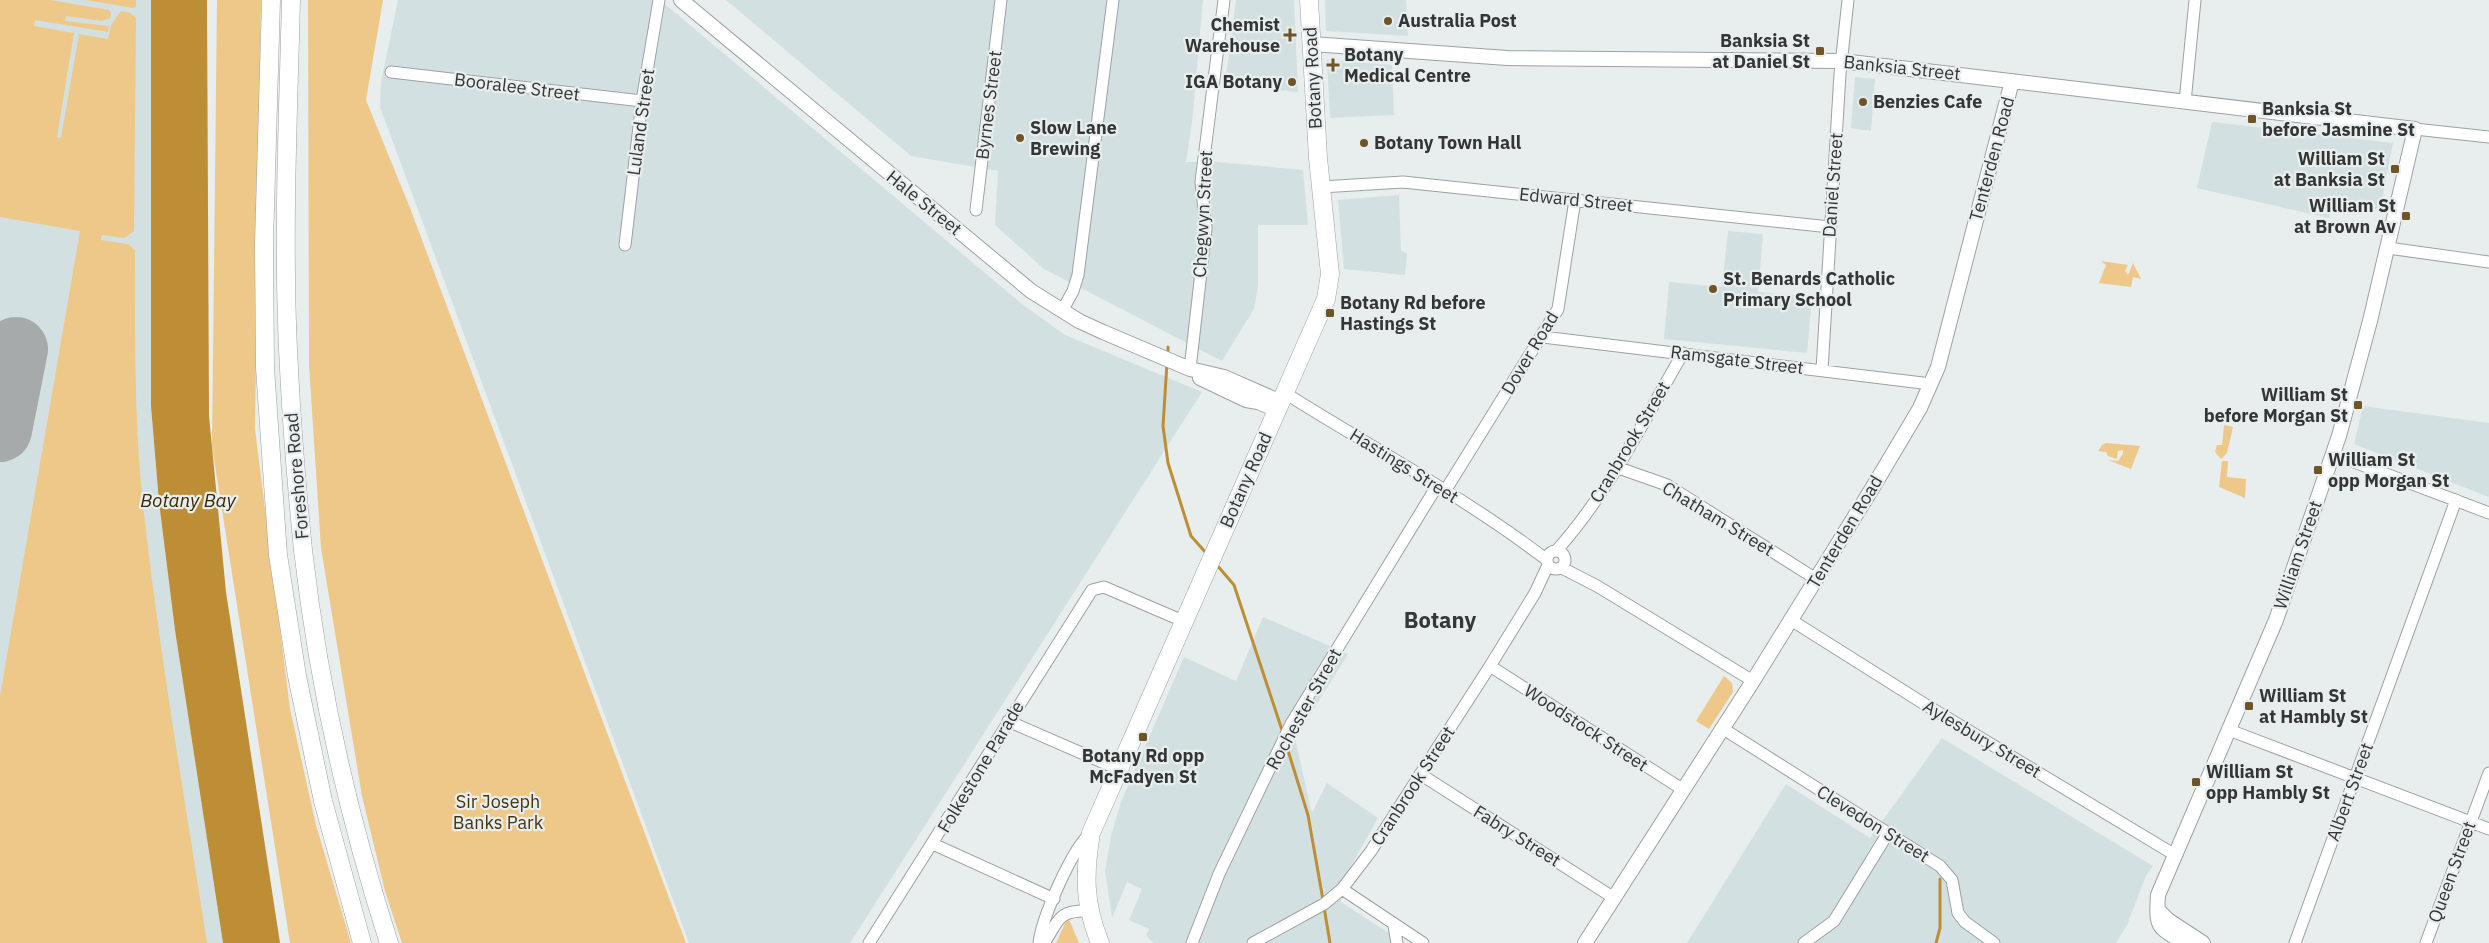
<svg xmlns="http://www.w3.org/2000/svg" width="2489" height="943" font-family="'IBM Plex Sans',sans-serif">
<rect width="100%" height="100%" fill="#e8eded"/>
<path fill="#d3e0e2" d="M0 0H151V406L159 502 175 630 223 943H0Z
M398 0H660L1022 304 1065 335 1202 392 850 943H689L380 107 381 82Z
M726 0H1203L1192 123 1186 162H1217L1303 170 1308 225H1258V285L1254 309 1222 361 1044 269 995 225 998 171 911 156Z
M1236 0H1294L1298 92 1225 85Z
M1325 0H1406L1408 36 1326 31Z
M1327 60 1392 65 1394 115 1330 118Z
M1855 77 1875 79 1871 131 1851 128Z
M2212 122 2393 143 2380 210 2332 202 2329 218 2197 188Z
M1399 195 1401 251 1407 253 1405 275 1344 269 1338 200Z
M1728 231 1763 234 1758 292 1812 297 1807 353 1664 339 1669 282 1722 287Z
M2363 406 2489 423V497L2354 444Z
M1263 617 1348 654 1295 739 1312 813 1327 783 1378 818 1339 887 1341 902 1404 943H1153L1146 935 1149 929 1129 920 1142 889 1127 882 1112 918 1105 871 1111 836 1121 802 1184 657 1236 681Z
M1942 738 2153 866 2146 876 2127 925 2116 943H1687L1786 784 1870 838Z"/>
<path fill="#eec888" d="M0 0H50L109 10 111 13 110 18 102 21 66 16 65 21 109 26 108 32 35 20 34 26 74 33 57 137 61 138 79 34 108 39 111 25 121 11 130 13 136 18 134 231 124 238 102 235 101 240 128 244 135 250C135 337 134 426 144 514 160 657 185 800 207 943H0V696L80 231 0 217Z
M86 0H136V7L133 8Z
M217 0H261L255 429 290 709 316 825 351 943H290L212 446Z
M308 0H383L366 100 410 208 686 943H402L385 891 362 796 321 548 309 365Z
M2101 261 2128 265 2125 271 2128 275 2133 263 2141 279 2133 277 2131 287 2099 283 2106 265Z
M2224 425 2233 427 2227 453 2221 459 2215 452 2217 445H2222Z
M2106 443 2140 446 2131 469 2108 460 2118 461 2123 454V450L2118 451 2117 459 2108 456 2106 452 2098 451 2102 445Z
M2222 461H2228L2227 477 2246 479 2245 498 2219 487Z
M1724 676 1732 683 1733 692 1709 729 1696 721Z
M1068 917 1079 943H1056Z"/>
<path fill="#bd8e35" d="M151 0H207L209 416 226 592 280 943H223L175 630 159 502 151 406Z"/>
<g fill="none" stroke-linecap="round" stroke-linejoin="round">
<path stroke="#bd8e35" stroke-width="3" d="M1168 356V347
M1167 363 1163 426 1168 463 1191 536 1207 554
M1216 564 1234 585 1283 733
M1286 744 1308 815 1323 900
M1324 907 1330 943
M1936 943 1940 928V879"/>
<path stroke="#a6aaaa" stroke-width="64" d="M0 430 16 349"/>
<g stroke="#9da1a1" stroke-width="13">
<path id="minor" d="M391 72 642 101
M2185 102 2195 0
M2415 129 2489 137
M1321 187 1403 182 1830 227
M976 210 1001 0
M625 245 642 101 659 0
M2388 248 2489 262
M1062 311 1073 291 1078 275 1113 0
M1543 337 1931 384
M1190 369 1206 228 1201 182 1224 0
M1822 370 1840 74 1848 0
M1285 393C1372 448 1465 497 1547 560
M2333 454 2489 513
M1616 467 1667 485 1816 579
M1445 491 1558 309 1575 200
M1557 550C1609 492 1644 420 1683 353
M1547 560a9 9 0 1 1 18 0a9 9 0 1 1-18 0Z
M1562 568 1597 586 1753 681
M1791 620 1926 705 2175 855
M1490 666 1682 789
M1008 721 1118 769
M1722 728 1940 866 1952 880 1958 913 1965 922 1994 943
M2229 730 2489 829
M1420 774 1614 898
M933 844 1054 899
M1342 889 1423 943
M1394 926 1397 943
M869 943 1092 590 1104 587 1183 621
M1039 943C1042 918 1072 848 1091 833
M1044 943C1059 921 1057 910 1088 911
M1192 943 1219 874 1291 724 1437 486
M1253 943 1324 904 1342 889 1371 851 1490 666 1535 593 1548 565
M1804 943 1834 921 1888 833
M2295 943 2456 500
M2426 943 2489 773"/>
</g>
<g stroke="#9da1a1" stroke-width="16">
<path id="tertiary" d="M681 0 1031 291 1079 321 1103 332 1190 369 1224 377 1281 402
M1312 44 1507 58 1842 61 2415 129 2370 321 2339 436 2276 620 2158 895C2156 928 2157 926 2184 943
M1200 378 1246 400 1258 402 1272 408
M2158 910 2168 920 2203 943
M1585 943 1753 681 1873 487 1920 408 1938 367 2012 81"/>
</g>
<g stroke="#9da1a1" stroke-width="19">
<path id="primary" d="M271 0 264 243 265 368 278 555 297 676 323 801 362 943
M291 0C288 122 282 246 289 369 292 429 297 490 303 550 318 683 348 816 389 943
M1100 943C1084 903 1084 875 1091 833L1326 299 1330 274 1318 158 1309 0"/>
</g>
<use href="#minor" stroke="#fff" stroke-width="11"/>
<use href="#tertiary" stroke="#fff" stroke-width="14"/>
<use href="#primary" stroke="#fff" stroke-width="18"/>
</g>
<g fill="#6e5426" stroke="#e8eded" stroke-width="2">
<circle cx="1388" cy="21" r="5"/>
<path d="M1287.5 27.5h5v5h5v5h-5v5h-5v-5h-5v-5h5z"/>
<rect x="1815" y="46" width="10" height="10" rx="2.5"/>
<path d="M1330.5 57.5h5v5h5v5h-5v5h-5v-5h-5v-5h5z"/>
<circle cx="1292" cy="82" r="5"/>
<circle cx="1863" cy="102" r="5"/>
<rect x="2247" y="114" width="10" height="10" rx="2.5"/>
<circle cx="1020" cy="138" r="5"/>
<circle cx="1364" cy="143" r="5"/>
<rect x="2390" y="164" width="10" height="10" rx="2.5"/>
<rect x="2401" y="211" width="10" height="10" rx="2.5"/>
<circle cx="1713" cy="289" r="5"/>
<rect x="1325" y="308" width="10" height="10" rx="2.5"/>
<rect x="2353" y="400" width="10" height="10" rx="2.5"/>
<rect x="2313" y="465" width="10" height="10" rx="2.5"/>
<rect x="2244" y="701" width="10" height="10" rx="2.5"/>
<rect x="1138" y="732" width="10" height="10" rx="2.5"/>
<rect x="2191" y="777" width="10" height="10" rx="2.5"/>
</g>
<g text-anchor="middle" stroke-width="4.5" stroke-linejoin="round" paint-order="stroke">
<g font-size="18" font-weight="bold" fill="#343636" stroke="#e8eded" text-anchor="start">
<text x="1398" y="27">Australia Post</text>
<text x="1280" y="31" text-anchor="end">Chemist<tspan x="1280" dy="21">Warehouse</tspan></text>
<text x="1810" y="47" text-anchor="end">Banksia St<tspan x="1810" dy="21">at Daniel St</tspan></text>
<text x="1344" y="61">Botany<tspan x="1344" dy="21">Medical Centre</tspan></text>
<text x="1282" y="88" text-anchor="end">IGA Botany</text>
<text x="1873" y="108">Benzies Cafe</text>
<text x="2262" y="115">Banksia St<tspan x="2262" dy="21">before Jasmine St</tspan></text>
<text x="1030" y="134">Slow Lane<tspan x="1030" dy="21">Brewing</tspan></text>
<text x="1374" y="149">Botany Town Hall</text>
<text x="2385" y="165" text-anchor="end">William St<tspan x="2385" dy="21">at Banksia St</tspan></text>
<text x="2396" y="212" text-anchor="end">William St<tspan x="2396" dy="21">at Brown Av</tspan></text>
<text x="1723" y="285">St. Benards Catholic<tspan x="1723" dy="21">Primary School</tspan></text>
<text x="1340" y="309">Botany Rd before<tspan x="1340" dy="21">Hastings St</tspan></text>
<text x="2348" y="401" text-anchor="end">William St<tspan x="2348" dy="21">before Morgan St</tspan></text>
<text x="2328" y="466">William St<tspan x="2328" dy="21">opp Morgan St</tspan></text>
<text x="2259" y="702">William St<tspan x="2259" dy="21">at Hambly St</tspan></text>
<text x="1143" y="762" text-anchor="middle">Botany Rd opp<tspan x="1143" dy="21">McFadyen St</tspan></text>
<text x="2206" y="778">William St<tspan x="2206" dy="21">opp Hambly St</tspan></text>
</g>
<g font-size="18" fill="#343636" stroke="#e8eded">
<text transform="translate(1902 68) rotate(6)" y="6">Banksia Street</text>
<text transform="translate(1313 78) rotate(-93)" y="6">Botany Road</text>
<text transform="translate(517 87) rotate(7)" y="6">Booralee Street</text>
<text transform="translate(989 105) rotate(-83)" y="6">Byrnes Street</text>
<text transform="translate(641 122) rotate(-82)" y="6">Luland Street</text>
<text transform="translate(1992 159) rotate(-75)" y="6">Tenterden Road</text>
<text transform="translate(1833 185) rotate(-86)" y="6">Daniel Street</text>
<text transform="translate(1576 200) rotate(6)" y="6">Edward Street</text>
<text transform="translate(924 203) rotate(39)" y="6">Hale Street</text>
<text transform="translate(1203 214) rotate(-87)" y="6">Chegwyn Street</text>
<text transform="translate(1530 353) rotate(-59)" y="6">Dover Road</text>
<text transform="translate(1737 360) rotate(7)" y="6">Ramsgate Street</text>
<text transform="translate(1630 442) rotate(-59)" y="6">Cranbrook Street</text>
<text transform="translate(1404 466) rotate(32)" y="6">Hastings Street</text>
<text transform="translate(297 476) rotate(-95)" y="6">Foreshore Road</text>
<text transform="translate(1246 480) rotate(-66)" y="6">Botany Road</text>
<text transform="translate(1718 519) rotate(31)" y="6">Chatham Street</text>
<text transform="translate(1845 532) rotate(-59)" y="6">Tenterden Road</text>
<text transform="translate(2298 555) rotate(-71)" y="6">William Street</text>
<text transform="translate(1304 709) rotate(-61)" y="6">Rochester Street</text>
<text transform="translate(1586 728) rotate(33)" y="6">Woodstock Street</text>
<text transform="translate(1982 739) rotate(31)" y="6">Aylesbury Street</text>
<text transform="translate(981 767) rotate(-59)" y="6">Folkestone Parade</text>
<text transform="translate(1413 786) rotate(-57)" y="6">Cranbrook Street</text>
<text transform="translate(2350 792) rotate(-70)" y="6">Albert Street</text>
<text transform="translate(1873 824) rotate(32)" y="6">Clevedon Street</text>
<text transform="translate(1517 836) rotate(32)" y="6">Fabry Street</text>
<text transform="translate(2452 872) rotate(-70)" y="6">Queen Street</text>
</g>
<g font-size="18" fill="#47330d" stroke="#e8eded">
<text x="498" y="808">Sir Joseph<tspan x="498" dy="21">Banks Park</tspan></text>
</g>
<g font-size="19" font-style="italic" fill="#3a2700" stroke="#e8eded">
<text x="188" y="507">Botany Bay</text>
</g>
<g font-size="22" font-weight="bold" fill="#343838" stroke="#e8eded">
<text x="1440" y="628">Botany</text>
</g>
</g>
</svg>
